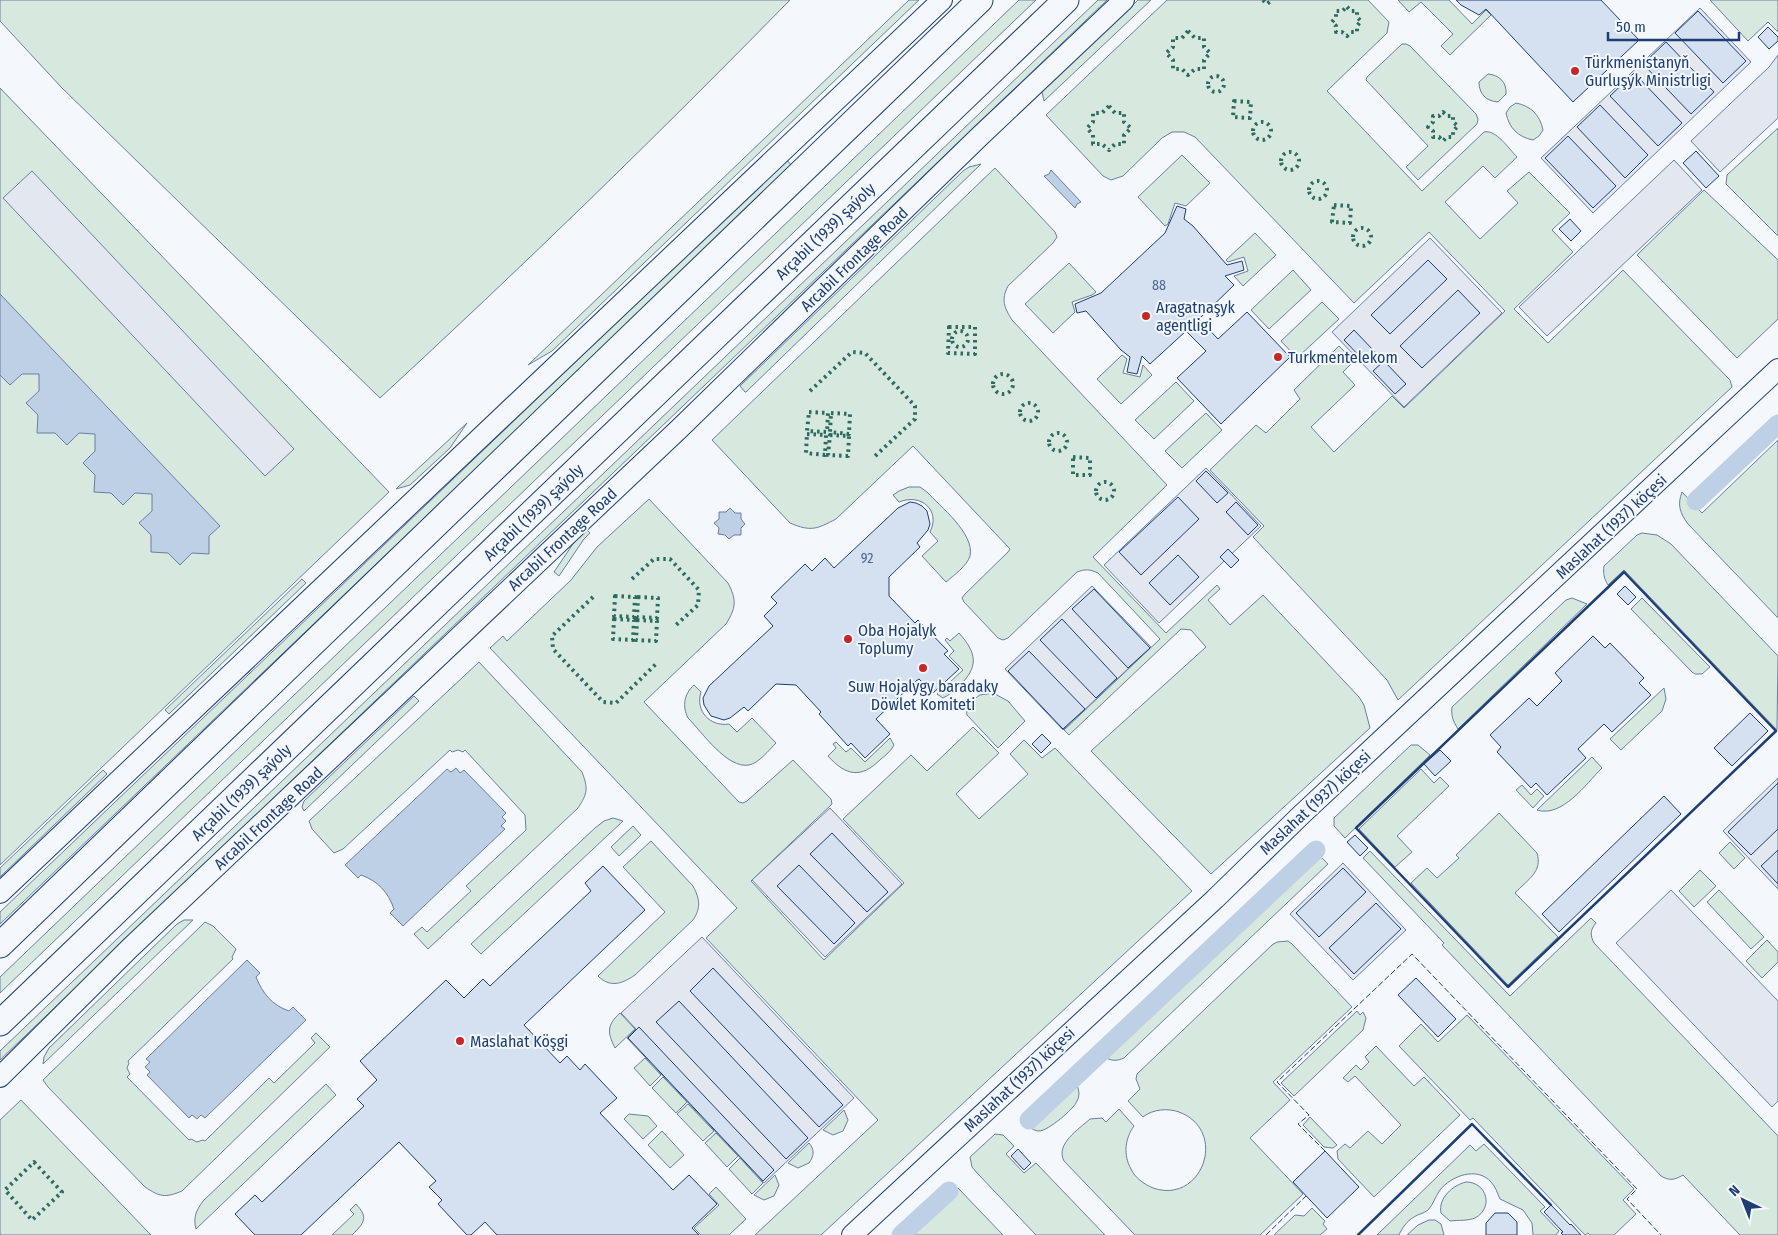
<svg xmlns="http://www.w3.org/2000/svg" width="1778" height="1235" font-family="'Fira Sans Condensed',sans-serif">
<rect width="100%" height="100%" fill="#f4f7fb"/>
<path fill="#d7e8df" stroke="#687fa3" d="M0 0H790C657 136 520 269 380 398L61 87 0 21Z
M909 0H919L552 351 528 365Z
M1019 0H1036L0 993V977Z
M1098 0H1107L0 1060V1051Z
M1138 0H1151L1044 101 1042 92 1046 87Z
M1167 0H1368L1389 22 1387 33 1327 91 1422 191 1484 132C1496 129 1509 149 1517 157L1495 178 1483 166 1445 202 1480 239 1518 203 1507 191 1529 172 1570 213 1552 230 1573 252 1514 309 1548 343 1623 270 1730 380 1732 387 1398 700 1387 680 1253 537 1264 526 1210 470 1256 425 1266 433 1300 399 1294 390 1339 346 1354 361 1343 372 1355 385 1311 427 1334 452 1392 396 1404 408 1505 311 1429 232 1354 303 1195 137 1184 132H1172L1162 138 1123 176 1111 180 1103 176 1046 115Z
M1398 0H1449L1472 24 1486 10 1491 15 1450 55 1441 46 1453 34 1421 2 1409 12Z
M1710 0H1778V32L1768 22 1748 41Z
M1402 44H1406L1410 46 1476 114 1478 119 1477 124 1418 180 1406 167 1428 146 1366 80 1367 77Z
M1488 74C1499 75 1507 82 1506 94L1498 102C1486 101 1479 94 1479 82Z
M0 88 389 492 0 865Z
M1516 103C1531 106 1540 115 1543 130L1539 136 1533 140C1518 137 1509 128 1506 113L1510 107Z
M1778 128V236L1726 184 1727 175Z
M1182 155 1210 183 1186 206 1175 203 1168 224 1165 226 1138 197Z
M787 160 792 166 0 924V912Z
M981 164 746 392H745L740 386 963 171 969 167Z
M995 168 1055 232 1057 237 1053 243 1008 286C1001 300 1004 307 1012 320L1167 485 1093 557 1166 633 1217 585 1220 589 1208 600 1230 625 1263 595 1359 697 1364 705 1370 728 1211 874 1091 751 1206 647 1191 630 1181 629 1069 735 1064 730 1160 639 1098 573C1090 569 1085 569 1077 572L1008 638 1003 640 998 638 964 602 962 598 965 594 1008 552 1010 549 913 446 836 519C817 529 811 532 790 523L712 440Z
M1704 190 1778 260V319L1737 358 1637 255Z
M1255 233 1276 255 1243 286 1234 276 1248 271 1244 257 1228 262 1226 260Z
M1069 263 1096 292 1092 295 1072 302 1075 312 1053 333 1025 304Z
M1293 270 1311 290 1269 329 1251 310Z
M1322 302 1339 319 1297 358 1281 341Z
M1122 355 1127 359 1123 373 1140 377 1143 365 1152 375 1121 404 1097 379Z
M1176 382 1194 401 1154 439 1135 420Z
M1206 413 1222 430 1182 468 1165 451Z
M467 423 450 448 410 485 396 489Z
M1778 440V618L1688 524C1680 513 1677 505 1682 492L1702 513Z
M909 487H920L927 492C940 506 975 534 970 556 967 566 954 575 946 582L922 556 938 541 930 532C941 510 921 493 899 502L893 495 899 491Z
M649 499 728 583C737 600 736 608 726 624L644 702 739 802 743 803 747 801 793 760 831 799 832 804 751 881 824 960 904 883 843 819 911 755 927 771 973 727 999 753 956 794 979 819 1028 774 1010 754 1024 740 1042 758 1055 748 1192 891 821 1235H755L878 1120 706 938 737 908 490 648 503 636 507 641 571 580 597 547Z
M586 529 590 533 584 539 559 576 554 572 579 535Z
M1642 533 1657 535 1671 544 1778 656 1777 730 1624 570 1608 585C1604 579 1603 573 1604 566L1637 535Z
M302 579 306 583 169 714 165 710Z
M1572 598 1587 604 1458 729C1453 721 1451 716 1452 707L1566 600Z
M1642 598 1710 667 1702 674H1695L1692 672 1631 609Z
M959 633C977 653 979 667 959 686 954 691 949 695 943 698L937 694 963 670 949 656 954 651 945 640 947 638 950 641Z
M479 662 582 772C588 788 588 793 578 808L428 949 414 934 422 927 427 932 471 891 466 886 526 830 525 815 465 750 463 752 458 750 452 752 450 750 343 849 334 853 312 829 309 821Z
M694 685 701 692C695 711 710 727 729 724L737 732 752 718 776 743C769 750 759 763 749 765 727 769 702 732 688 718 682 706 684 694 694 685Z
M1664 688 1666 699 1662 711 1621 750 1610 739Z
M993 693 1008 701 1025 721 998 748 967 715C965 708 973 699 980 695 984 694 990 694 993 693Z
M414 696 419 701 304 811 302 807 304 801Z
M890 738 894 745C891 751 886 755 881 759 861 779 846 776 828 756L836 748 833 744 836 742 846 752 851 748 865 762Z
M1411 745H1418L1430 755 1345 838 1334 826V818Z
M1592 757 1602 768C1586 784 1562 818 1537 810Z
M1421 769 1434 783 1440 777 1449 786 1397 836 1412 852 1395 867 1359 829Z
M103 770 107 774 0 877V868Z
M1522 785 1531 795 1537 789 1544 796 1533 808 1516 790Z
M1499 813 1537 853C1543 872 1527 880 1515 893L1558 937 1508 985 1411 883 1427 868 1437 878 1459 858 1456 855Z
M613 818 623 821 481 954 471 944 595 828 604 821Z
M633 826 641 835 619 856 611 847Z
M651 841 693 886C700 899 701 908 693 920L635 975C622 984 610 988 598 976L665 912 623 867Z
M1730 842 1745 858 1734 869 1719 853Z
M1370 851 1510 996 1591 918 1596 923C1590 930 1590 935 1594 943L1778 1136V1235H1740L1683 1175C1675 1180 1669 1181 1661 1176L1442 945 1444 943 1363 858Z
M1319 855 1328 864 1124 1058C1117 1061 1113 1061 1106 1058L1077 1085C1079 1090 1080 1096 1077 1101 1074 1109 1048 1131 1039 1131 1035 1131 1032 1129 1028 1126Z
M1700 870 1716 886 1694 907 1679 891Z
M1719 890 1764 937 1751 949 1707 902Z
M184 920H193L43 1064 44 1057 49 1048 177 924Z
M205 922 213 926 236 949 232 957 233 959 128 1061 129 1063 127 1068 130 1074 127 1077 189 1140 191 1139 197 1142 203 1140 205 1141 269 1078 274 1083 315 1043 311 1038 316 1033 330 1047 182 1191C165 1198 160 1197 145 1187L48 1087 43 1080Z
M1767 940 1778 952V962L1762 978 1746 961Z
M1288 941 1292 944 1352 1007 1273 1082 1290 1100 1250 1138 1303 1194 1260 1235H1135L1064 1161C1055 1144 1079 1129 1090 1119L1102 1118 1106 1122 1119 1109 1134 1126C1125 1138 1123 1155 1131 1169 1135 1178 1144 1184 1153 1188 1202 1205 1229 1131 1179 1112 1168 1108 1153 1109 1143 1117L1128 1101 1140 1089 1136 1079 1137 1074 1272 945 1277 942Z
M1357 1011 1360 1015 1363 1012 1366 1018 1363 1030 1294 1096 1281 1083Z
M620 1013 635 1029 615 1048C607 1032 607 1025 620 1013Z
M1467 1015 1634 1189 1623 1200 1636 1214 1614 1235H1590L1588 1233 1585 1235 1473 1118 1470 1120 1399 1046 1421 1024 1438 1042Z
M1376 1046 1414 1086 1424 1077 1460 1115 1374 1197 1338 1159 1337 1151 1345 1144 1350 1148 1368 1131 1382 1144 1401 1125 1355 1076 1348 1082 1343 1078 1356 1065 1361 1070 1369 1062 1365 1057Z
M645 1058 661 1075 650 1086 634 1068Z
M663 1077 687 1102 676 1113 652 1088Z
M326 1084 336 1095 196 1229C193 1217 196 1211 203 1201Z
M21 1100 151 1235H0V1120Z
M688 1104 714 1131 703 1141 677 1114Z
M844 1110 848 1120 843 1131 833 1135 823 1130Z
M629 1114 648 1116 657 1126 643 1139 624 1119Z
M1310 1117 1337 1145 1333 1148 1324 1147 1303 1125Z
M662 1131 684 1155 670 1168 648 1145Z
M716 1133 738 1156 727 1167 705 1143Z
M995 1134 1003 1135 1014 1146 1006 1154 1024 1173 1036 1163 1105 1235H1036L978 1174 972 1167 970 1157Z
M809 1143C815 1150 814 1156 809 1163L798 1168 788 1163Z
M1484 1144 1545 1207 1540 1211 1559 1231 1556 1235H1533L1532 1223 1523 1210 1500 1199C1497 1193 1496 1187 1491 1182 1477 1166 1451 1176 1440 1190 1435 1197 1433 1205 1428 1210 1423 1214 1418 1214 1414 1217 1407 1221 1402 1228 1399 1235H1377L1470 1145 1476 1151Z
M740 1158 763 1183 752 1194 729 1169Z
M775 1175 779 1185 774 1196 764 1200 754 1195Z
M1466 1182C1487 1182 1494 1208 1475 1218 1468 1221 1458 1220 1450 1221L1441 1213C1438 1198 1453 1185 1466 1182Z
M716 1187 746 1219 729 1235H701L694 1228 719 1205 709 1194Z
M958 1188 1003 1235H907Z
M356 1204C369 1218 364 1223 352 1235H332L354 1214 350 1210Z
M1312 1208 1325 1221 1323 1224 1327 1229 1320 1235H1274L1295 1215 1304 1216Z
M1429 1220H1435L1441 1224 1444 1235H1407L1418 1225Z"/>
<path fill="#e3e8f0" stroke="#687fa3" d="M1700 8 1751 62 1593 213 1541 158Z
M1778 55V118L1720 172 1691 141 1769 67Z
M1674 160 1702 190 1547 336 1519 307Z
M32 171 294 449 265 476 3 198Z
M1430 238 1502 313 1404 407 1332 332Z
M1206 468 1261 526 1159 623 1104 565Z
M1092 586 1151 647 1063 730 1005 669Z
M1778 778V889L1723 831Z
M830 808 902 884 825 957 752 880Z
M1343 863 1406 930 1353 980 1290 914Z
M1671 890 1778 1001V1101L1772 1107 1616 943Z
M702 937 854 1098 764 1183 627 1038 636 1029 621 1013Z"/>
<path fill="#bed0e5" stroke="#687fa3" d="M1051 170 1081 202 1077 204 1075 208 1044 176 1049 174Z
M0 294 220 526 209 536V554L192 553 180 565 168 553 151 552V535L139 523 152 511V494L135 493 123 505 111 493 94 492 95 475 83 463 95 451V434L79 433 67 445 55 433H37L38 415 26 403 39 391V374H22L10 385 0 375Z
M730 508 735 513H741V519L745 524 741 528V535H734L729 539 725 535 718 534 719 528 714 523 719 519V512H726Z
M456 768 460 773 464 770 506 813 502 817 506 821 501 826 505 829 403 926 390 913 394 909C388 892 378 881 361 875L358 878 345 865 447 769 451 772Z
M247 960 260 973 256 977C263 994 272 1005 289 1011L293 1007 306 1020 205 1118 201 1115 197 1119 192 1115 189 1118 147 1075 150 1072 145 1067 150 1062 146 1059Z"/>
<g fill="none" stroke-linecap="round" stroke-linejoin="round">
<path stroke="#bed0e5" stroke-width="19" d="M1696 501 1778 424
M1029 1120 1316 850
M901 1235 949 1191"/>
</g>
<path fill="#d5e0f0" stroke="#1d3f73" d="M1456 0H1601L1639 40 1573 102 1486 9 1479 15 1461 5Z
M1698 11 1746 61 1723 83 1675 33Z
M1768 27 1778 37V41L1769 49 1758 37Z
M1666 42 1714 92 1691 114 1643 64Z
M1634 73 1682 123 1658 146 1610 96Z
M1600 105 1648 155 1625 178 1577 127Z
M1568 136 1616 186 1593 208 1545 158Z
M1696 151 1719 176 1706 188 1683 163Z
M1177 206 1186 209 1184 219 1193 226 1227 265 1242 261 1244 270 1225 276 1234 285 1199 319 1218 339 1247 312 1290 357 1221 424 1177 378 1206 351 1186 331 1150 364 1142 356 1137 374 1127 372 1130 357 1121 350 1086 311 1077 313 1075 304 1101 293 1165 233Z
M1570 219 1581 231 1571 241 1559 229Z
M1428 260 1447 279 1390 334 1371 315Z
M1458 290 1480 313 1422 368 1400 346Z
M1354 330 1375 352 1365 362 1344 340Z
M1384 361 1406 384 1395 394 1373 371Z
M1206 471 1228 493 1217 503 1196 481Z
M1178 497 1199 519 1141 575 1119 552Z
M910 502 916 503 922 506 927 511 930 524 928 530 917 543 920 547 889 577V596L915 623 918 620 948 651 944 654 959 669 933 693 919 679 916 681 876 719 890 734 865 758 851 743 848 746 819 714 821 712 796 685 776 684 748 711 744 707 730 718 724 720 711 716 704 705 703 698 709 686 773 626 764 616 777 603 771 597 805 564 812 571 825 558 834 568 898 508Z
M1236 502 1258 525 1248 535 1226 512Z
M1228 549 1239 560 1231 568 1220 557Z
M1178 555 1199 577 1170 605 1149 583Z
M1625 586 1636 597 1628 605 1617 594Z
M1094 589 1150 648 1128 668 1072 609Z
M1062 619 1117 678 1096 698 1040 640Z
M1593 636 1605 648 1610 643 1644 678 1639 683 1651 695 1612 732 1604 724 1578 749 1586 758 1547 795 1536 783 1531 788 1497 752 1501 747 1490 735 1529 698 1537 706 1562 681 1555 673Z
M1029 651 1085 709 1063 729 1008 671Z
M1750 713 1768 731 1732 766 1714 748Z
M1042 734 1051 743 1041 753 1032 744Z
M1440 750 1451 761 1435 776 1424 764Z
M1778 783V829L1751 855 1728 832Z
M1664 796 1681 814 1559 932 1542 914Z
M832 833 888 892 867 912 810 854Z
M1355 835 1368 848 1360 856 1347 842Z
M1778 850V884L1761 866Z
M799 865 855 923 834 944 777 886Z
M603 866 645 910 524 1025 560 1063 567 1056 580 1070 585 1064 617 1098 600 1113 673 1190 689 1175 717 1204 692 1228 699 1235H497L485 1222 471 1235H467L438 1204 442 1200 429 1187 436 1181 399 1142 301 1235H255L235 1214 255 1195 262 1202 364 1106 357 1099 377 1080 360 1061 446 980 464 998 483 979 490 986 591 891 585 883Z
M1343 868 1366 892 1319 937 1296 913Z
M1376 903 1401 929 1354 974 1329 948Z
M713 968 843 1105 819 1127 690 991Z
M1416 978 1456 1019 1438 1037 1398 995Z
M679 1001 808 1138 786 1159 656 1022Z
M639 1027 774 1170 763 1181 628 1038Z
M1018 1149 1031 1163 1024 1170 1011 1156Z
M1325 1151 1359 1187 1327 1218 1293 1182Z
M1551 1205 1570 1225 1571 1224 1581 1235H1563L1561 1233 1563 1232 1544 1212Z
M1495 1213H1508L1517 1222V1235H1486V1223Z"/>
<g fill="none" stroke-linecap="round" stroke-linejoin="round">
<g stroke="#1d3f73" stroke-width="22">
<path id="minor" d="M0 893 942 0
M0 1077 130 948 679 429 979 137 1124 0
M852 1235 1215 899 1300 816 1778 369"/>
</g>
<g stroke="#1d3f73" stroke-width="27">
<path id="major" d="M0 945 980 0
M0 1023 1066 0"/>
</g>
<use href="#minor" stroke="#f4f7fb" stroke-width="20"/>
<use href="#major" stroke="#f4f7fb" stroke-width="25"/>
<path stroke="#2c6c60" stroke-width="4" stroke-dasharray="2.5 4" stroke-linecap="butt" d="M1263 0 1267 4 1272 0
M1347 7 1351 11H1357V17L1361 21 1357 26V32H1351L1347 36 1342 32H1336V26L1332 22 1336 17V11H1342Z
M1188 31 1195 38H1204V47L1210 53 1204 60V69H1195L1188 75 1182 69H1173V60L1166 53 1173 47V38H1182Z
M1208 84a8 8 0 1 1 16 0a8 8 0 1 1-16 0Z
M1234 101 1251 102 1250 118 1233 117Z
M1109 106 1115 113H1124V122L1131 128 1124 135V144H1115L1109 150 1102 144H1093V135L1087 128 1093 122V113H1102Z
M1443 112 1447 116H1453V122L1458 126 1453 131V137H1447L1443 141 1439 137H1433V131L1428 127 1433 122V116H1439Z
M1253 131a9 9 0 1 1 18 0a9 9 0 1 1-18 0Z
M1281 161a9 9 0 1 1 18 0a9 9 0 1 1-18 0Z
M1309 190a9 9 0 1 1 18 0a9 9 0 1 1-18 0Z
M1334 205 1351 206 1350 223 1332 222Z
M1353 237a9 9 0 1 1 18 0a9 9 0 1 1-18 0Z
M949 327H975V354L948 353Z
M952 339a8 8 0 1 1 16 0a8 8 0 1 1-16 0Z
M993 384a10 10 0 1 1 20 0a10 10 0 1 1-20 0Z
M810 391 852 352 865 353 915 406V419L873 458
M1020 412a9 9 0 1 1 18 0a9 9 0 1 1-18 0Z
M809 412 828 413 827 432 807 431Z
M831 413 850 414 849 434 830 432Z
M1049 442a9 9 0 1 1 18 0a9 9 0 1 1-18 0Z
M807 434 826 435 825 455 806 453Z
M830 435 849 436 848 456 828 455Z
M1073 457 1090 458V475H1073Z
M1096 491a9 9 0 1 1 18 0a9 9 0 1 1-18 0Z
M632 579 654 559H670L699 590 698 605 676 625
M615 596 635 597 634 617 614 616Z
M593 597 552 636 553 649 603 702 616 703 657 663
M638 597 658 598 657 618 637 617Z
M614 619 634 620 633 640 613 639Z
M637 620 657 621 656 641 636 640Z
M34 1162 62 1192 32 1220 5 1190Z"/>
<path stroke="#1d3f73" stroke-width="1" stroke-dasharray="6 2.5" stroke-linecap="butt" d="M1325 1151 1298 1124 1309 1115 1277 1082 1412 954 1637 1189 1627 1199 1661 1235
M1266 1235 1306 1196"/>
<path stroke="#1d3f73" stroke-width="2.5" d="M1624 572 1776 731 1508 987 1356 828Z
M1358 1235 1472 1124 1551 1205"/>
</g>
<g fill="#c62828" stroke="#f4f7fb" stroke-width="2">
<circle cx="1575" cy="71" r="5"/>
<circle cx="1146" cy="316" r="5"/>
<circle cx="1278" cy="357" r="5"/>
<circle cx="848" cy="639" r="5"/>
<circle cx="923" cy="668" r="5"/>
<circle cx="460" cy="1041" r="5"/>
</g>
<g text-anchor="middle" stroke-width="4" stroke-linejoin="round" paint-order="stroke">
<g font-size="14" fill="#4b6792">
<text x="1159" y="290">88</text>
<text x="867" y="563">92</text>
</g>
<g font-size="16" fill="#1d3f73" stroke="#f4f7fb" text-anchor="start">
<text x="1585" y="68">Türkmenistanyň<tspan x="1585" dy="18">Gurluşyk Ministrligi</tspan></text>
<text x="1156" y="313">Aragatnaşyk<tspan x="1156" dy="18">agentligi</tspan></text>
<text x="1288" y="363">Turkmentelekom</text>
<text x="858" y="636">Oba Hojalyk<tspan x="858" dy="18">Toplumy</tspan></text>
<text x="923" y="692" text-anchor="middle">Suw Hojalygy baradaky<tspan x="923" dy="18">Döwlet Komiteti</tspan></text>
<text x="470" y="1047">Maslahat Köşgi</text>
</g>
<g font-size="16" fill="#1d3f73" stroke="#f4f7fb">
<text transform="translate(825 231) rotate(-44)" y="6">Arçabil (1939) şaýoly</text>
<text transform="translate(854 259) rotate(-44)" y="6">Arcabil Frontage Road</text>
<text transform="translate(533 512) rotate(-44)" y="6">Arçabil (1939) şaýoly</text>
<text transform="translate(1611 526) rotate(-43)" y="6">Maslahat (1937) köçesi</text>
<text transform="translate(562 539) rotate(-43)" y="6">Arcabil Frontage Road</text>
<text transform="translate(241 792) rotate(-44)" y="6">Arçabil (1939) şaýoly</text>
<text transform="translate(1315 802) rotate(-43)" y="6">Maslahat (1937) köçesi</text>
<text transform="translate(268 818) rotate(-43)" y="6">Arcabil Frontage Road</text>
<text transform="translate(1019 1079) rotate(-43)" y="6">Maslahat (1937) köçesi</text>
</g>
</g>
<g transform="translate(1743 1200) rotate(317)" stroke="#f4f7fb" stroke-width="4" paint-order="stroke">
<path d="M0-4L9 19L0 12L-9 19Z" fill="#1d3f73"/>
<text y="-8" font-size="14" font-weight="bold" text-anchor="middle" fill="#1d3f73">N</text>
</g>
<path d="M1608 32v8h131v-8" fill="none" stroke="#1d3f73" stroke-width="2.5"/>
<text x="1616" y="32" font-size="15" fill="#1d3f73" stroke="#f4f7fb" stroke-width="4" paint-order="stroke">50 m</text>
</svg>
